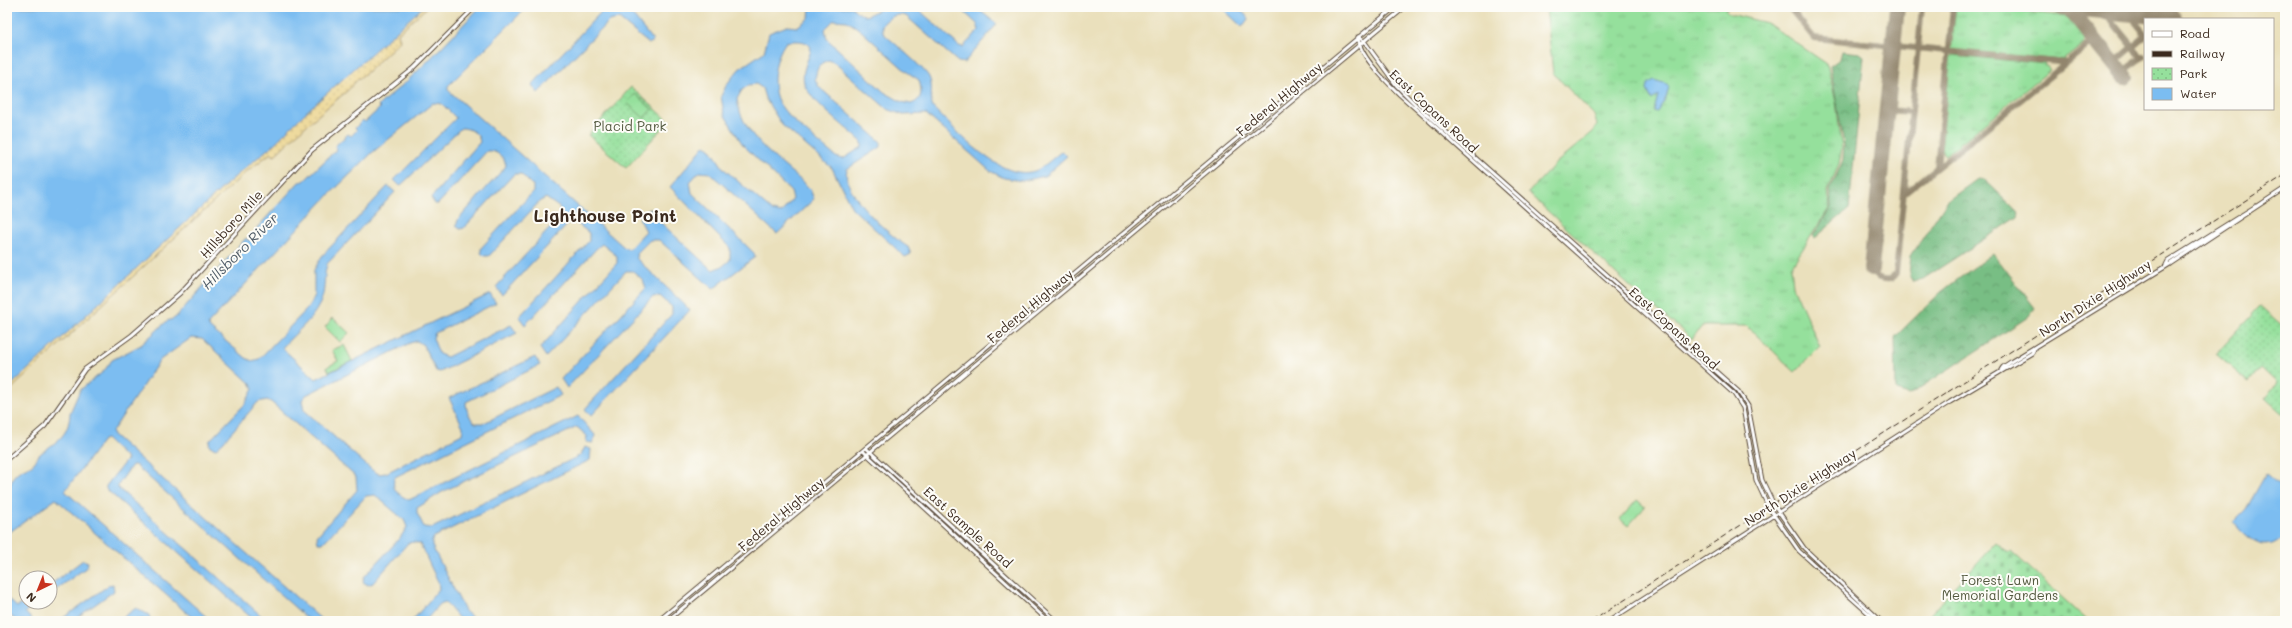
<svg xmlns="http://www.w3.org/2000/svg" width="2292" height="628" font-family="Mali,sans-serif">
<defs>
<pattern id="grass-tufts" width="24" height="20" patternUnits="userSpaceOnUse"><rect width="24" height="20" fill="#95e09c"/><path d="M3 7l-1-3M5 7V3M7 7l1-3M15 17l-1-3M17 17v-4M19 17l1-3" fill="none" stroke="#81c086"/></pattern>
<pattern id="forest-crowns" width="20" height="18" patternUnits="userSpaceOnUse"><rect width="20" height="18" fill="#78be84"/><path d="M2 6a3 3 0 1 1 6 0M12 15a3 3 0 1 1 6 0" fill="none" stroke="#649b6b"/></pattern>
<pattern id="sand-dots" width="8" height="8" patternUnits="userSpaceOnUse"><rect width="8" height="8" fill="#eeda9e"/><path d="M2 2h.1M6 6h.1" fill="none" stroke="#cdbb88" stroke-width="1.8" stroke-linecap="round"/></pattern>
<pattern id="cemetery-stones" width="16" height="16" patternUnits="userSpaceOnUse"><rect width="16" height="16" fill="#95e09c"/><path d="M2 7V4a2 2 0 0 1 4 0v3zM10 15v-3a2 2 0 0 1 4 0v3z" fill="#81c086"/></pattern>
<pattern id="park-dots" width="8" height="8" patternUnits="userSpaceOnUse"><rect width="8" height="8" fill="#95e09c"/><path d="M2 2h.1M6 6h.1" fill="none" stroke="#81c086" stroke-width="1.8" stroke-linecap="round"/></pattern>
</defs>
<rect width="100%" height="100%" fill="#fdfcf7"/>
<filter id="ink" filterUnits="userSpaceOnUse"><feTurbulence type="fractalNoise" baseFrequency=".025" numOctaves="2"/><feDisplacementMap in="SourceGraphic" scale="8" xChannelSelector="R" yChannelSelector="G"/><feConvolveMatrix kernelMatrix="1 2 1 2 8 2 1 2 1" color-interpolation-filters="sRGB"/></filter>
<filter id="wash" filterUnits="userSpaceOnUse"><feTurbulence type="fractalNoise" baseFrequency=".012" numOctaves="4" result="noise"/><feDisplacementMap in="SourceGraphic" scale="16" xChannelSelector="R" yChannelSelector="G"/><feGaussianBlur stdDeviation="0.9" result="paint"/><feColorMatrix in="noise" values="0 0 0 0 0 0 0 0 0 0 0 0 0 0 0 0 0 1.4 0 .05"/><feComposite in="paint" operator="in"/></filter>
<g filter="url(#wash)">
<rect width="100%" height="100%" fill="#eae0bc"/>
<path fill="url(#grass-tufts)" stroke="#68855d" d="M1546 7H1729L1725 9 1730 14 1767 23 1827 64 1836 102 1842 148 1839 164 1828 191 1830 207 1791 267 1793 286 1820 347 1795 372 1747 326H1702L1692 339 1636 292 1528 193 1556 163 1594 131 1597 125 1594 115 1553 73Z
M1956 7H1975L2068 16 2086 40 2084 44 2063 60 1953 50 1951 48Z
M1953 55 2045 64 2050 70 1946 155 1942 152 1941 149 1950 59Z"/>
<path fill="url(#forest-crowns)" stroke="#5a7451" d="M1842 51 1860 53 1864 56 1849 209 1815 238 1813 236 1831 207 1830 190 1843 160 1844 144 1830 66 1840 59Z
M1983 178 2019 213 2018 217 1923 279 1913 282 1909 275 1911 256 1947 201 1976 180Z
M1993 253 2035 308 2028 317 1909 395 1896 391 1895 337 1941 292Z"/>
<path fill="url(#sand-dots)" stroke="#94825e" d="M398 7H427L398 33 400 41 364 75C356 79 353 86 346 92 321 112 297 133 274 156L271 153 246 172 7 393V370Z"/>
<path fill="url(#cemetery-stones)" stroke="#68855d" d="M1996 542 2009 553 2011 551 2088 621H1924Z"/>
<path fill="url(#park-dots)" stroke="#68855d" d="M631 87 669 121 626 168 588 135Z
M2260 306 2285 328V416L2265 398 2277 383 2261 368 2248 382 2216 354Z"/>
<path fill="#95e09c" stroke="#68855d" d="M635 94 652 109 644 118 627 103Z
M333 318 349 333 340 342 325 327Z
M344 345 352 361 329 372 327 367 338 361 332 350Z
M1637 500 1645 507 1628 526 1620 519Z"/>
<path fill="#7bbdf1" stroke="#5b7488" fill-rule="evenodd" d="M7 7H423L305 113 274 144 230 181 7 389Z
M480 7H527L448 86V90L625 248 629 249 646 231 639 218 647 210 651 209 660 222 712 270 723 266 730 260V248L670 187 705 145 710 148 724 169 772 211 781 213 793 199 791 192 743 145 724 114 721 96 727 84 739 69 764 52 769 33 787 26 797 27 809 18 810 7H852L857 12 866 16 884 7H916L959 46 963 47 979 30 977 24 959 7H975L997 24 964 63 958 62 906 16C895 13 889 17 882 25L883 33C893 42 924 68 929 77 934 87 929 98 933 108 956 129 1002 185 1037 170 1045 166 1054 157 1062 151L1067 156 1045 176 1022 181 1004 178 990 171 926 114 903 115 887 109 835 63 829 60C818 63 817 69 815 79L819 87 881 142V147L847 169C840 192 890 236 908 247L911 254 905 257 852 208 832 168 782 125 765 98 762 88 756 84 749 85 742 90 737 99C742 139 784 163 810 189L814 199 777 234 710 173 699 172 690 182 692 193 754 253 755 257 713 289 659 240H650L636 254 637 259 690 310 591 416 585 409 672 314V307L660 296 653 297 567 388 561 379 646 288 643 280 633 271H626L546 357 540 348 617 263V256L602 244 597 248 525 325 519 317 589 241V233L574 221 568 224 502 295 496 287 561 216 560 208 546 198 540 201 489 256H484L481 253V248L533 192V186L521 174H514L464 228 460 229 456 226 458 220 506 166C505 157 496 150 487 151L438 204H435L431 198 480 142C479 133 470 128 461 128L400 186 394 180 456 118 442 104 433 103 373 152 328 196 208 324 210 328 246 358 252 361 259 359 308 308 314 295V270L322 256 388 186 395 192 327 264C324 274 325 285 323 295 317 318 296 331 282 348L316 379 490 294 496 303 435 333 433 338 439 354 447 357 511 325 517 333 440 372 436 371 423 345 417 341 410 343 306 395 302 400 304 410 372 470 379 474 386 473 462 434 463 427 449 398 535 357 540 365 466 402C466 410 469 417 475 423H484L556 387 561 395 395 477C390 489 399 495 409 500L578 416 595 435 593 443 586 442 587 436 577 427 442 492 417 508V513L424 527 432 528 581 455 585 447 591 449 590 460 434 537 432 541V546L465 611 476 621H461L445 602 440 604 425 621H412L439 589 438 582 420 544 414 542 408 543 373 583 368 585 363 582 364 577 400 538 407 527 404 520 375 495 366 496 323 543H318L317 536 357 490 356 477 271 402 267 400 258 402 223 442 215 449 209 445 210 440 245 404 253 389 251 384 202 339 191 338 160 360 111 433 323 621H310L135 465H132L118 485V488L267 621H255L106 489V486L127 459 106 439 103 440 65 491 211 621H196L56 499 7 534V489C12 485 11 480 14 476 18 470 27 468 33 464 36 461 37 457 40 454 58 440 69 436 70 413L80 390 104 371 112 360 141 345 167 321 175 318 246 238 249 241 257 231 256 229 299 182 304 181 337 149 335 146 348 134 351 136 357 130 355 128 363 120 365 122 380 108 378 106C387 97 397 90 406 82 432 58 455 33 480 7ZM834 20 847 21 859 29 907 72 919 80C922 91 923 100 911 104L902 102 884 92 827 39 825 29ZM791 41C801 41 807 40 811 50 808 60 801 72 804 83 808 99 848 129 862 142V147L843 159 836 157C820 143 787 119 778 101 770 84 775 56 786 42Z
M601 7H626L653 41 649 44 619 19 609 21 538 93 532 85 601 12Z
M1221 7C1231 7 1244 9 1248 19L1242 27Z
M1654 80 1667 84 1669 87 1666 98 1657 112 1654 111 1658 95 1652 100 1647 90 1648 84Z
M2266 474 2285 490V535C2265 556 2248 540 2233 522L2246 509Z
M83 560 88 562 87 567 50 594V585Z
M113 584 114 591 72 621H59L109 585Z
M7 598 17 607 26 602H38L25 612 33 621H17L7 613Z
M136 608 149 615 150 619 118 621Z"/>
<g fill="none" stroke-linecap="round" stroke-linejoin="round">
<path stroke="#92856d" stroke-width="6" d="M1789 7 1814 38 2067 63
M2100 7 2142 58
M2123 7 2145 34
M2164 17 2170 15 2173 7
M2110 58 2119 59 2144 37 2143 31
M2115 65 2126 69 2144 56
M1887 110 1912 112
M1937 167 1953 7
M1904 194 2095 40
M1871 269C1875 278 1881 280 1891 279L1896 273 1922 7"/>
<path stroke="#92856d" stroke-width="16" d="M2061 7 2174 18
M2068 7 2125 77
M1871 269 1897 7"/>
</g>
</g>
<g filter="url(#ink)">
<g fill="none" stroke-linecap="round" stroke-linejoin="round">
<g stroke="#554536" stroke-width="5">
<path id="major" d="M1358 37 1364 41 1397 86 1416 105 1738 391 1748 406 1762 480 1774 505 1804 548 1881 621
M1358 37C1359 56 1387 82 1400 95L1734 394 1743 408 1756 480 1769 508 1799 551 1877 621
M2166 265 2168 261 2256 206
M2001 370 2003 367 2012 361 2170 264 2285 188
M866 448 1056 621
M863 451 1048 621
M7 459 45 426 85 369 132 335 180 293 312 150 413 69 475 7
M658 621 1395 7
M667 621 1405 7
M1609 621 1950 402 2032 353 2034 349"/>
</g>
<use href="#major" stroke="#fff" stroke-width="3"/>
<path stroke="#3b2a1e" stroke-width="1" stroke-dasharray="6 3" stroke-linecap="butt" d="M1592 621 2285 175"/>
</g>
</g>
<g text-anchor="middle" stroke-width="4" stroke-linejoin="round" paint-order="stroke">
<g font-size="13" fill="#3b2a1e" stroke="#fdfcf7">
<text transform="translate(1279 99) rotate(-40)" y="5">Federal Highway</text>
<text transform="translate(1434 111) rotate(43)" y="5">East Copans Road</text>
<text transform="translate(231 224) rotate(-48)" y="5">Hillsboro Mile</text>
<text transform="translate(2095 298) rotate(-33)" y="5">North Dixie Highway</text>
<text transform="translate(1030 306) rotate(-40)" y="5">Federal Highway</text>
<text transform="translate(1674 328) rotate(42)" y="5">East Copans Road</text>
<text transform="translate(1800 487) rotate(-33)" y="5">North Dixie Highway</text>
<text transform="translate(781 514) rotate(-40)" y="5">Federal Highway</text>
<text transform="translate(968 527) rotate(42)" y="5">East Sample Road</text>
</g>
<g font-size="13" fill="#52583e" stroke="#fdfcf7">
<text x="630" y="131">Placid Park</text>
<text x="2000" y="585">Forest Lawn<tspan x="2000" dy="15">Memorial Gardens</tspan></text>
</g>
<g font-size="14" font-style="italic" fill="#515d68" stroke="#fdfcf7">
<text transform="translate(240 251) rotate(-45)" y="5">Hillsboro River</text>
</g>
<g font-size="17" font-weight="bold" fill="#3b2a1e" stroke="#fdfcf7">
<text x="605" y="222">Lighthouse Point</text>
</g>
</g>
<rect width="2292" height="628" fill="none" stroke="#fdfcf7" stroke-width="24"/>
<rect x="2144" y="18" width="130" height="92" fill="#fdfcf7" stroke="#afa8a0"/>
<rect x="2152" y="31" width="20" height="6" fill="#ffffff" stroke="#afa8a0"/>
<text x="2180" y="38" font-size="12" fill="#3b2a1e">Road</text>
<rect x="2152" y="51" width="20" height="6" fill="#3b2a1e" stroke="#afa8a0"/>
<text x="2180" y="58" font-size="12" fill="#3b2a1e">Railway</text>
<rect x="2152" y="68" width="20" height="12" fill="url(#park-dots)" stroke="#afa8a0"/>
<text x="2180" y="78" font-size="12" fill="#3b2a1e">Park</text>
<rect x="2152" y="88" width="20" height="12" fill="#7bbdf1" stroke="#afa8a0"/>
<text x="2180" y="98" font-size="12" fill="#3b2a1e">Water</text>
<g transform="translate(38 590) rotate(223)"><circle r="19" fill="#fdfcf7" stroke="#afa8a0"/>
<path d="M0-3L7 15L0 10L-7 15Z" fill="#c8321e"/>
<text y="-6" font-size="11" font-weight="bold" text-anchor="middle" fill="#3b2a1e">N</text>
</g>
</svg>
